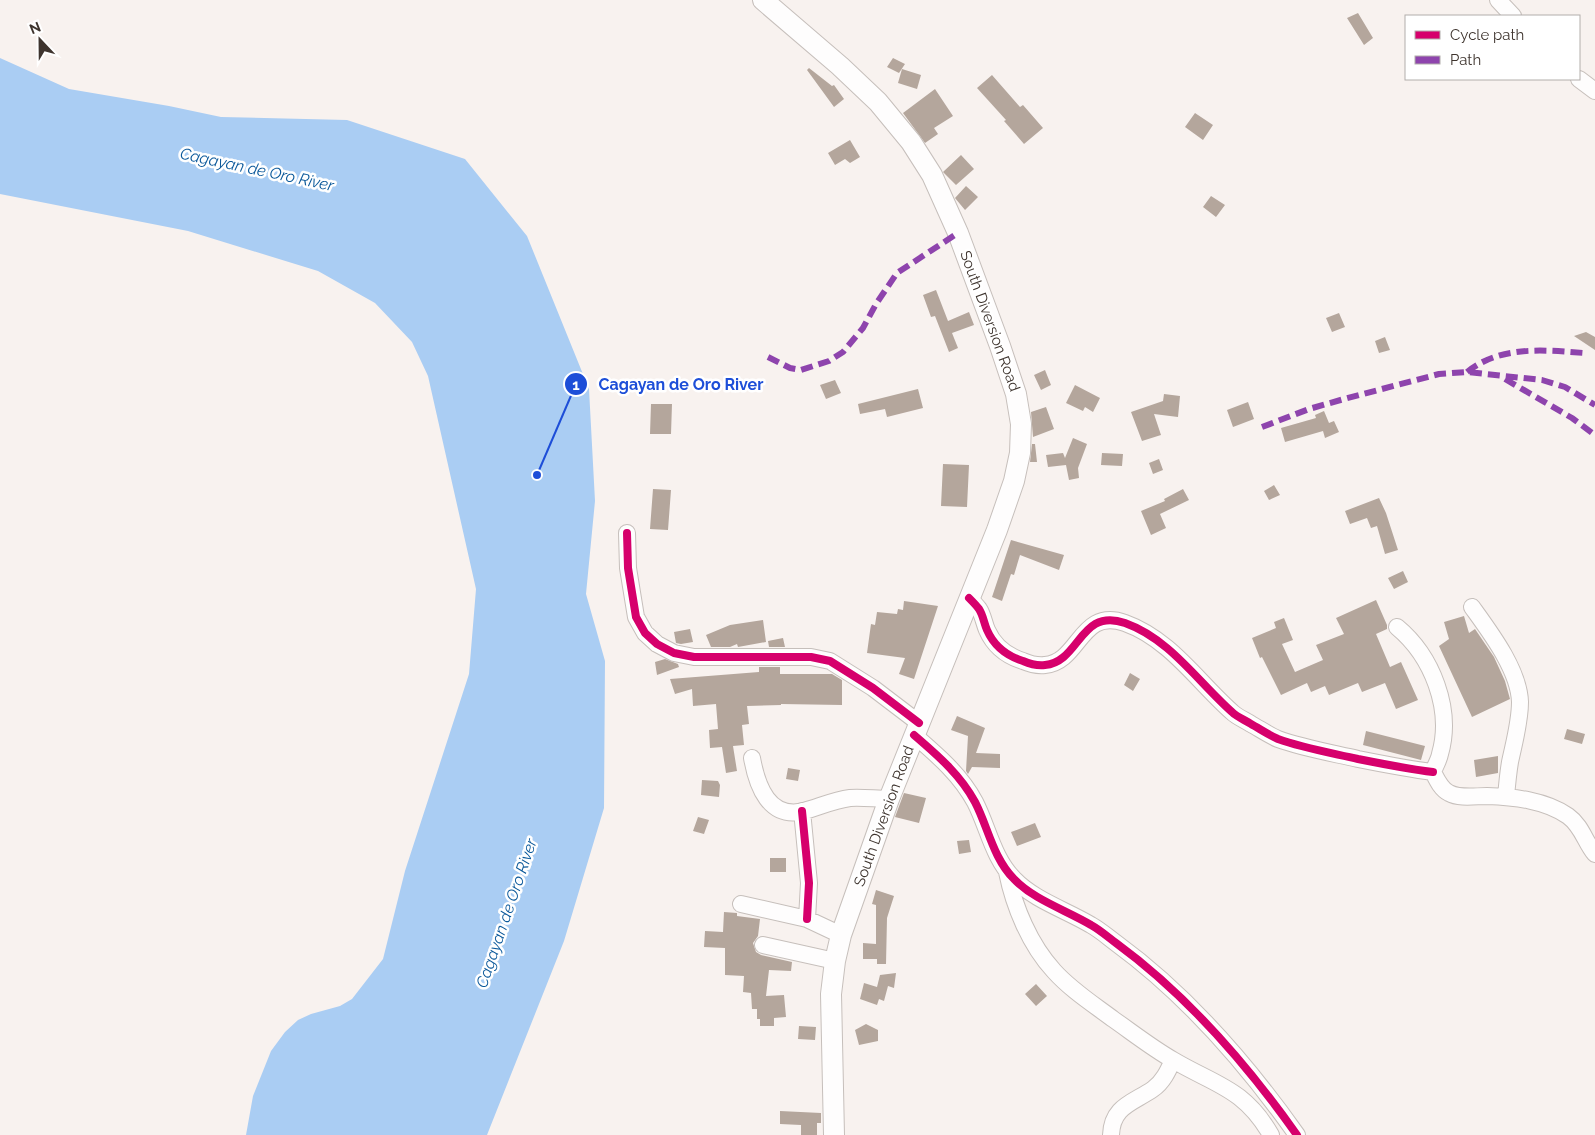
<svg xmlns="http://www.w3.org/2000/svg" width="1595" height="1135" font-family="Raleway,sans-serif">
<rect width="100%" height="100%" fill="#f8f2ef"/>
<path fill="#aacdf3" d="M0 58 69 89 169 106 221 117 347 120 465 159 527 236 589 389 595 501 586 594 605 661 604 808 564 941 487 1135H246L253 1096 271 1051 285 1032 298 1020 311 1014 340 1006 352 999 383 959 405 871 469 674 476 589 428 376 412 342 375 303 318 271 188 231 0 194Z"/>
<path fill="#b4a69c" d="M1358 13 1373 38 1364 45 1347 18Z
M893 58 905 64 899 73 887 67Z
M809 68 832 86 834 85 844 99 834 107 807 70Z
M902 69 921 75 917 89 898 83Z
M992 75 1020 107 1023 105 1043 128 1024 144 1004 121 1006 120 977 88Z
M935 89 953 116 934 128 938 134 925 143 903 113Z
M1195 113 1213 125 1203 140 1185 127Z
M850 140 860 157 850 163 845 159 835 165 828 153Z
M961 155 974 169 956 185 943 172Z
M966 186 978 197 965 210 955 198Z
M1211 196 1225 205 1216 217 1203 207Z
M936 290 948 321 969 312 974 325 952 333 958 348 949 352 935 316 931 317 923 295Z
M1339 313 1345 327 1332 332 1326 318Z
M1586 332 1595 337V350L1574 336Z
M1385 337 1390 350 1379 353 1375 341Z
M1045 370 1051 385 1041 390 1034 375Z
M835 380 841 393 826 399 820 385Z
M1075 385 1100 398 1093 412 1085 407 1083 411 1066 403Z
M918 389 923 408 887 417 885 409 860 414 858 404Z
M1164 394 1180 396 1178 417 1154 414 1161 435 1142 441 1131 412 1163 401Z
M1248 402 1254 419 1233 427 1227 410Z
M651 404H672L671 434H650Z
M1046 407 1054 429 1033 437 1031 412Z
M1324 411 1329 423 1334 421 1339 432 1325 438 1323 431 1285 442 1281 428 1316 418 1315 415Z
M1073 438 1087 444 1078 468 1079 478 1069 480 1066 465 1048 467 1046 455 1063 453 1065 458Z
M1032 444H1035L1037 462H1030Z
M1102 453 1123 454 1122 466 1101 465Z
M1159 459 1163 470 1153 474 1149 463Z
M943 464 969 465 967 507 941 506Z
M1274 485 1280 495 1269 500 1264 491Z
M653 489 671 490 668 530 650 529Z
M1183 489 1189 500 1160 514 1166 528 1151 535 1141 511 1165 501 1164 499Z
M1379 498 1386 513 1398 550 1385 554 1377 526 1371 528 1367 518 1350 524 1345 511Z
M1011 540 1064 555 1059 570 1020 555 1014 575 1011 574 1002 601 992 597Z
M1403 571 1408 582 1394 589 1388 578Z
M1376 600 1387 625V629L1376 634 1390 667 1401 662 1418 700 1396 709 1385 683 1362 692 1358 683 1329 695 1325 686 1311 692 1307 683 1281 695 1262 657 1260 658 1252 638 1276 628 1274 622 1284 618 1293 640 1282 644 1295 672 1323 660 1316 645 1344 634 1336 618Z
M904 601 938 606 914 679 899 674 905 658 867 653 871 624 875 625 877 612 897 614 898 609 903 610Z
M1464 616 1469 633 1475 629 1494 657 1505 681 1510 699 1472 717 1439 646 1449 639 1444 622Z
M763 620 766 642 738 647 737 644 730 647H711L706 635 730 625Z
M690 629 693 642 681 644 676 643 674 632Z
M783 638 785 647H769L768 641Z
M665 659 678 664 679 667 657 675 655 662Z
M759 667H780V674H832L842 680V705L781 704V705L747 706 749 724 742 725 744 745 733 746 737 771 726 773 722 747 710 748 709 730 718 729 716 704 693 706 692 689 675 694 670 679 759 672Z
M1130 673 1140 679 1133 691 1124 685Z
M957 716 985 728 976 753 1000 754V768L972 767 968 774 966 771 968 736 951 730Z
M1567 729 1585 734 1582 744 1564 739Z
M1366 731 1425 746 1421 760 1363 745Z
M1498 756V773L1476 777 1474 760Z
M788 768 800 770 798 781 786 779Z
M702 780 718 781 720 785 719 797 701 795Z
M904 793 926 798 919 823 895 817Z
M698 817 709 820 704 834 693 831Z
M1035 823 1041 837 1017 846 1011 832Z
M969 840 971 852 959 854 957 841Z
M770 858H786V872H770Z
M876 890 894 896 887 918 886 964H877V959H863V943L876 944V905L872 904Z
M724 912 737 913V916L760 919 758 936 753 943 756 952 761 955 792 962 791 971 769 970 766 996 784 995 786 1017 774 1018V1026H760V1019H757V1009H752L751 993 743 992 744 976 725 975V948L704 947 705 931 723 932Z
M896 973 894 988 888 986 884 1001 879 999 877 1005 860 999 864 983 877 987 880 975Z
M1036 984 1047 996 1036 1006 1025 994Z
M866 1024 878 1030V1041L859 1045 855 1030Z
M799 1026 816 1027 815 1040 798 1039Z
M780 1111 821 1113V1123H817V1135H801V1125L780 1124Z"/>
<g fill="none" stroke-linecap="round" stroke-linejoin="round">
<g stroke="#c6bfbb" stroke-width="18">
<path id="minor" d="M1498 0 1513 16
M1579 79 1595 91
M627 533 628 568 636 617 645 633 657 644 674 653 694 657H811L830 661 873 688 919 723
M969 598C972 601 976 605 979 609 983 615 984 623 987 630 994 646 1007 656 1023 661 1030 664 1037 666 1045 665 1080 662 1080 607 1125 623 1170 639 1198 682 1232 712 1237 717 1245 720 1251 724 1260 729 1269 735 1278 739 1303 748 1332 753 1358 759 1383 764 1408 769 1433 772
M1472 607C1490 632 1519 670 1520 702 1520 722 1514 743 1510 762 1508 774 1507 785 1506 797
M1397 627C1432 656 1453 709 1440 754 1439 760 1435 766 1433 772
M914 735C937 755 960 774 975 802 988 827 993 858 1014 879 1034 900 1066 910 1091 925 1100 930 1108 937 1116 943 1187 995 1246 1063 1297 1135
M752 758C757 786 769 820 804 811 819 807 834 800 850 798 862 797 876 799 889 799
M1433 772C1437 780 1441 789 1449 793 1460 799 1475 796 1487 796 1514 797 1545 800 1568 816 1582 826 1585 842 1595 854
M802 811 809 883 807 919
M1007 872C1014 907 1030 945 1054 971 1071 990 1093 1004 1113 1019 1133 1033 1152 1048 1173 1060 1215 1085 1244 1088 1271 1135
M741 904 807 919 841 935
M763 945 835 961
M1111 1135C1112 1106 1133 1103 1153 1089 1163 1082 1168 1071 1173 1060"/>
</g>
<g stroke="#c6bfbb" stroke-width="22">
<path id="major" d="M763 0 840 66 878 102 911 142 932 175 958 233 1000 346 1016 394 1021 424 1020 453 1014 481 997 530 889 799 841 935 835 961 831 994 834 1135"/>
</g>
<use href="#minor" stroke="#fefdfd" stroke-width="16"/>
<use href="#major" stroke="#fefdfd" stroke-width="20"/>
<path stroke="#8e44ad" stroke-width="6" stroke-dasharray="12 6" stroke-linecap="butt" d="M768 357 790 368 801 370 829 361 843 352 863 328 876 304 897 273 958 233
M1467 372C1501 345 1544 350 1584 353
M1505 379 1572 418 1595 435
M1262 427 1309 409 1344 399 1439 374 1467 372 1542 380 1565 387 1595 405"/>
<g stroke="#fff" stroke-width="11">
<path id="cycleway" d="M627 533 628 568 636 617 645 633 657 644 674 653 694 657H811L830 661 873 688 919 723
M969 598C972 601 976 605 979 609 983 615 984 623 987 630 994 646 1007 656 1023 661 1030 664 1037 666 1045 665 1080 662 1080 607 1125 623 1170 639 1198 682 1232 712 1237 717 1245 720 1251 724 1260 729 1269 735 1278 739 1303 748 1332 753 1358 759 1383 764 1408 769 1433 772
M914 735C937 755 960 774 975 802 988 827 993 858 1014 879 1034 900 1066 910 1091 925 1100 930 1108 937 1116 943 1187 995 1246 1063 1297 1135
M802 811 809 883 807 919"/>
</g>
<use href="#cycleway" stroke="#d6006c" stroke-width="8"/>
</g>
<g text-anchor="middle" stroke-width="5" stroke-linejoin="round" paint-order="stroke">
<g font-size="15" fill="#3e342e" stroke="#fff">
<text transform="translate(990 321) rotate(70)" y="5">South Diversion Road</text>
<text transform="translate(884 816) rotate(-70)" y="5">South Diversion Road</text>
</g>
<g font-size="16" font-style="italic" fill="#0a589a" stroke="#fff">
<text transform="translate(257 169) rotate(12)" y="6">Cagayan de Oro River</text>
<text transform="translate(506 913) rotate(-71)" y="6">Cagayan de Oro River</text>
</g>
</g>
<path fill="none" stroke="#1d4ed8" stroke-width="2" d="M537 475L576 384"/>
<g fill="#1d4ed8" stroke="#fff" stroke-width="2">
<circle cx="537" cy="475" r="5"/>
<circle cx="576" cy="384" r="12"/>
</g>
<g font-size="15" text-anchor="middle" font-weight="bold" fill="#fff">
<text x="576" y="390">1</text>
</g>
<g font-size="16" text-anchor="middle" font-weight="bold" fill="#1d4ed8" stroke="#fff" stroke-width="5" stroke-linejoin="round" paint-order="stroke">
<text x="681" y="390">Cagayan de Oro River</text>
</g>
<rect x="1405" y="15" width="175" height="65" fill="#ffffff" stroke="#b2aeab"/>
<rect x="1415" y="31" width="25" height="8" fill="#d6006c" stroke="#b2aeab"/>
<text x="1450" y="40" font-size="15" fill="#3e342e">Cycle path</text>
<rect x="1415" y="56" width="25" height="8" fill="#8e44ad" stroke="#b2aeab"/>
<text x="1450" y="65" font-size="15" fill="#3e342e">Path</text>
<g transform="translate(40 40) rotate(338)" stroke="#ffffff" stroke-width="4" paint-order="stroke">
<path d="M0-4L9 19L0 12L-9 19Z" fill="#3e342e"/>
<text y="-8" font-size="14" font-weight="bold" text-anchor="middle" fill="#3e342e">N</text>
</g>
</svg>
